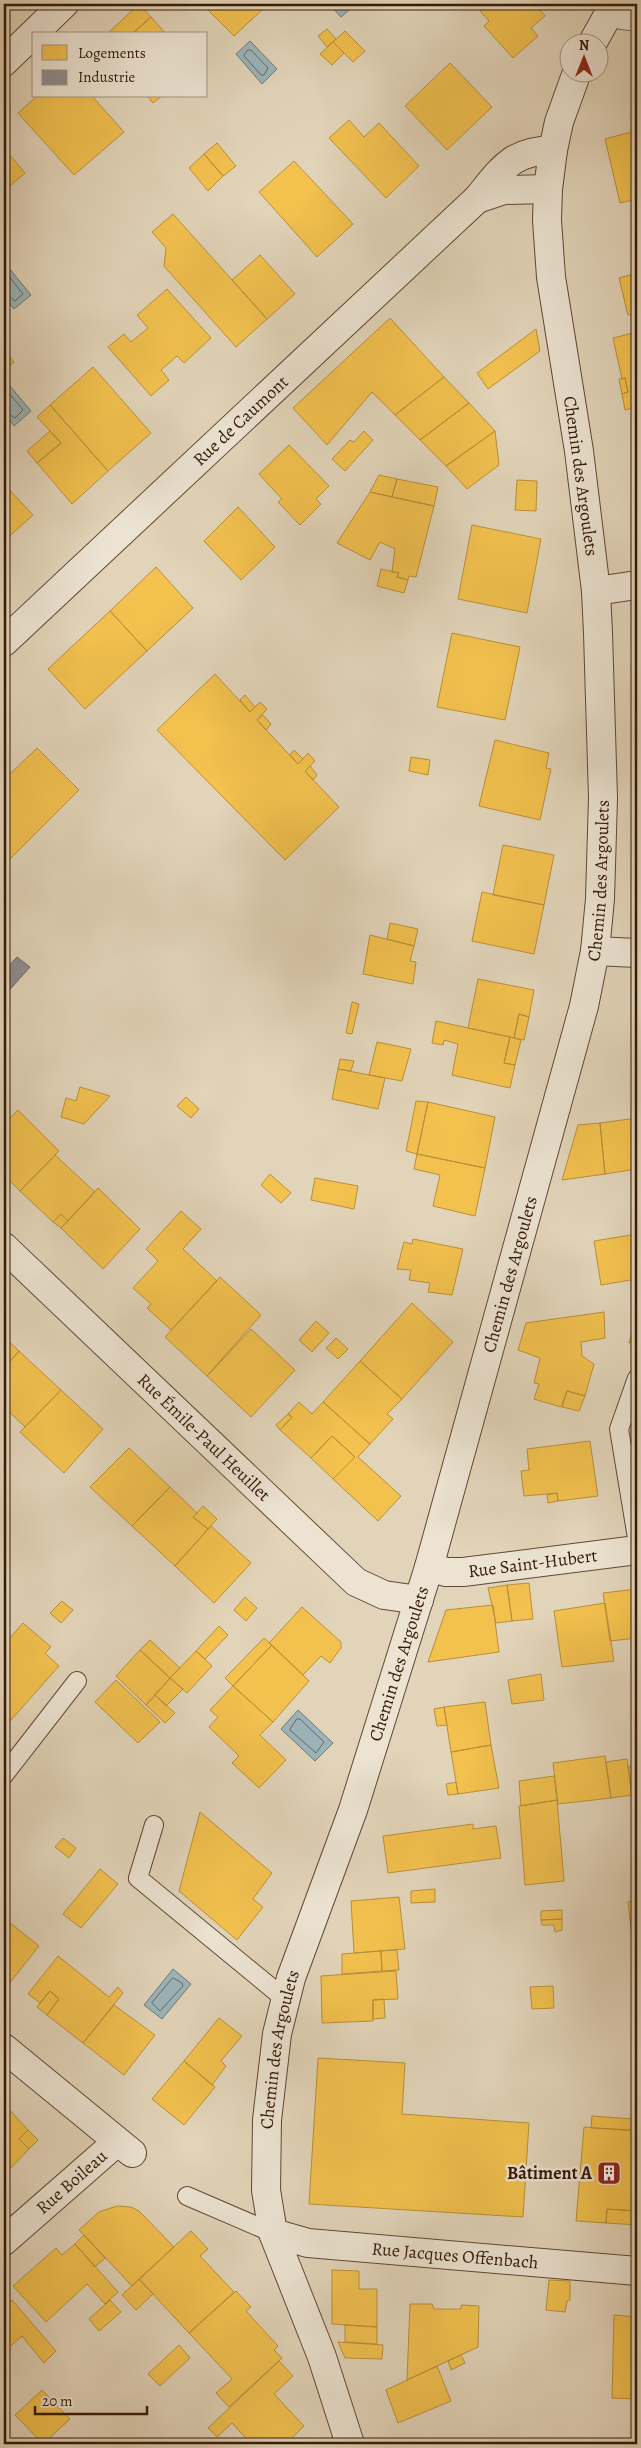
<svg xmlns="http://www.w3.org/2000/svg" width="641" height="2448" font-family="Alegreya,serif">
<rect width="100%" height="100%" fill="#e2d4b9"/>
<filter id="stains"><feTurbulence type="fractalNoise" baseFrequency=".004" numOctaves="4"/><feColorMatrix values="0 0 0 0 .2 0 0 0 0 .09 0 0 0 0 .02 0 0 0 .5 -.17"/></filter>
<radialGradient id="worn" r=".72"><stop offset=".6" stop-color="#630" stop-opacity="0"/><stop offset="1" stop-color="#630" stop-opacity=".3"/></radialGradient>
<path fill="#9bb5bb" stroke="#727773" d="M329 4H356L341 17Z
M250 41 277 69 262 84 236 54Z
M4 262 31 295 14 309 4 297Z
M4 379 31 411 14 426 4 413Z
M298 1710 333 1743 315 1761 281 1729Z
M173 1969 191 1984 162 2019 144 2005Z"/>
<path fill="#f2c14e" stroke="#b98f39" d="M139 4 151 17 132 34H107Z
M202 4H261L264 8 234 36Z
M474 4H535L545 16 531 28 538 36 513 58 484 26 489 21Z
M151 17 166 34H132Z
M327 29 336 39 327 47 318 36Z
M345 31 365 51 353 62 333 42Z
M333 42 344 53 332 65 320 54Z
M450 63 492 107 447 150 405 106Z
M37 96H92L124 132 74 175 18 113Z
M147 96H162L153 103Z
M349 120 364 137 379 123 419 166 386 198 329 138Z
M635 131 637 140V199L620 203 605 139Z
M217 143 236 166 223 176 204 154Z
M4 148 25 173 4 191Z
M204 154 223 176 208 191 189 168Z
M294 161 353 224 317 257 259 192Z
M173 214 267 319 236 347 164 266 166 248 152 232Z
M260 255 295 294 267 319 232 280Z
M637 273V313L628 315 619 278Z
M167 289 211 338 184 363 177 356 161 370 169 380 151 396 108 347 124 334 131 342 148 328 137 315Z
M390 318 444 377 395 415 372 392 327 445 293 408Z
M536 329 540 351 488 389 477 373Z
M637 332V407L625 410 622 394 628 392 625 378 622 379 613 338Z
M4 350 14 362 4 371Z
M93 367 151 433 108 471 50 405Z
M444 377 469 403 420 440 395 415Z
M625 378 628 392 622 394 619 379Z
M469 403 495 431 446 466 420 440Z
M50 405 108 471 72 504 37 463 61 443 37 417Z
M50 431 61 443 37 463 27 451Z
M364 431 373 440 345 471 332 459 350 440 354 442Z
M495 431 499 465 467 489 446 466Z
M289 445 329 486 316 499 321 504 300 525 278 502 282 499 259 474Z
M379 475 397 479 392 497 370 492Z
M397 479 438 487 434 506 392 497Z
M517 480 537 481 536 511 515 510Z
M4 484 33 515 4 541Z
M370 492 434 506 416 577 409 576 408 580 397 577 399 573 392 572 395 549 380 542 370 560 337 543Z
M238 507 275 547 241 580 204 541Z
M472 525 541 539 527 613 458 599Z
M156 567 193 608 147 651 110 611Z
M381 569 399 573 397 577 408 580 404 593 377 586Z
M110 611 147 651 85 709 48 669Z
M452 633 520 647 505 720 437 707Z
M215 674 250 712 260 702 267 709 257 720 298 764 308 753 315 761 305 771 339 807 285 860 157 730Z
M245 695 255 707 250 712 240 700Z
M263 715 271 724 266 730 257 720Z
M495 740 549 753 546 768 551 769 540 820 479 806Z
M37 748 79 790 9 860 4 855V776L6 778Z
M294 750 303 759 298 764 290 755Z
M411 757 430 760 428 775 409 771Z
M310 766 317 775 313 780 305 771Z
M503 845 554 855 544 905 493 895Z
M482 892 544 905 534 954 472 941Z
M390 923 418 929 414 946 387 939Z
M370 935 414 946 410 961 416 962 413 984 363 974Z
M478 979 534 990 529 1017 519 1014 514 1038 468 1028Z
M352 1002 359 1004 352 1034 346 1033Z
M519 1014 529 1017 524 1040 514 1038Z
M436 1021 510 1037 504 1063 515 1065 510 1088 452 1075 458 1044 444 1040 443 1045 432 1043Z
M510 1037 521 1040 515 1065 504 1063Z
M377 1042 411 1049 402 1081 369 1075Z
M340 1059 354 1061 351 1071 338 1069Z
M338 1069 385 1078 378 1109 332 1099Z
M80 1087 110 1096 84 1124 61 1117 66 1098 76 1101Z
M186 1097 199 1109 191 1118 177 1106Z
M416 1101 428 1102 417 1154 406 1151Z
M428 1102 495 1117 485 1168 417 1154Z
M18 1110 59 1151 20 1191 4 1175V1124Z
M637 1118V1169L605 1174 600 1123Z
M600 1123 605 1174 562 1180 578 1125Z
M417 1154 485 1168 475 1216 433 1206 440 1175 414 1169Z
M55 1155 95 1192 68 1221 61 1214 53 1222 20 1191Z
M270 1174 291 1193 281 1203 261 1185Z
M315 1178 358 1186 354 1209 311 1200Z
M98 1188 140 1229 103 1269 61 1228Z
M181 1211 201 1229 183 1249 217 1281 171 1330 147 1308 151 1304 133 1288 158 1261 146 1249Z
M61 1214 68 1221 61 1228 53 1222Z
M637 1234V1279L601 1285 594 1241Z
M413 1239 463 1249 452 1295 428 1292 430 1283 409 1280 411 1270 397 1269 404 1242 412 1244Z
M220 1277 261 1315 207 1376 165 1337Z
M412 1303 453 1342 402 1399 360 1361Z
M604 1312 605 1338 581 1342 582 1356 594 1364 585 1396 567 1391 561 1407 534 1399 539 1384 534 1383 540 1358 518 1350 526 1323Z
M637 1312V1341L629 1343Z
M316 1321 329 1333 312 1352 299 1340Z
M251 1329 295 1370 251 1417 207 1376Z
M4 1337 19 1351 4 1368Z
M336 1338 348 1349 338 1359 326 1348Z
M19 1351 61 1390 25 1427 4 1407V1368Z
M360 1361 402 1399 387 1414 393 1419 370 1444 323 1402Z
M61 1390 103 1429 64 1473 20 1432Z
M567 1391 585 1396 579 1411 562 1407Z
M299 1402 312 1414 323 1402 370 1444 358 1457 401 1496 378 1521 333 1479 355 1457 332 1436 311 1458 280 1430 292 1417 288 1414Z
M288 1414 292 1417 280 1430 276 1425Z
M332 1436 355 1457 333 1479 311 1458Z
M590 1441 598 1496 558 1501 557 1493 524 1496 521 1471 529 1470 527 1449Z
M129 1448 170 1487 132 1526 90 1487Z
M170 1487 197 1513 193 1517 208 1529 175 1566 132 1526Z
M557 1493 558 1501 548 1503 547 1495Z
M203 1506 217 1519 208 1529 193 1517Z
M211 1526 251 1563 214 1603 175 1566Z
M529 1583 533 1619 512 1621 507 1585Z
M507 1585 512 1621 496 1623 488 1588Z
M637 1589V1638L610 1641 603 1593Z
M245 1597 257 1608 246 1621 234 1610Z
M62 1601 73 1610 61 1623 50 1613Z
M605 1603 614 1661 562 1667 554 1611Z
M493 1605 499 1652 428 1662 446 1610Z
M302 1607 341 1642V1648L330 1663 321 1656 303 1675 269 1643Z
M23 1623 51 1647 45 1653 59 1666 4 1728V1645Z
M219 1626 228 1635 205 1659 196 1651Z
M264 1638 272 1645 233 1686 225 1678Z
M150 1640 180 1668 170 1678 140 1650Z
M272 1645 309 1681 273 1722 233 1686Z
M140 1650 170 1678 146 1705 116 1676Z
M196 1651 212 1666 187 1693 170 1678Z
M541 1674 544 1700 512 1704 508 1680Z
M170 1678 183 1689 166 1706 155 1695Z
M116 1680 160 1722 138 1743 95 1702Z
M233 1686 273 1722 260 1735 286 1760 259 1788 232 1763 239 1756 209 1727 218 1717 210 1710Z
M155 1695 175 1713 165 1723 146 1705Z
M485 1702 491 1745 451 1752 444 1707Z
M444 1707 447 1725 437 1726 434 1709Z
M491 1745 499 1788 458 1794 451 1752Z
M605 1756 611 1798 558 1804 553 1763Z
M627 1759 632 1795 611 1798 606 1762Z
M637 1765V1794L632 1795 628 1767Z
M554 1776 557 1800 521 1806 519 1781Z
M456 1782 458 1794 448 1795 446 1784Z
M557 1800 564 1881 525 1885 519 1806Z
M200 1812 272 1873 253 1899 263 1907 237 1940 179 1891Z
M473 1824V1829L496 1826 501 1858 388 1873 383 1836Z
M63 1838 76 1848 69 1858 55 1847Z
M100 1869 118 1884 81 1928 63 1914Z
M435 1889V1902L411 1903V1891Z
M399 1897 405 1949 354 1953 351 1901Z
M637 1900V1972L636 1973 628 1902Z
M562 1910V1919L541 1920V1911Z
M4 1918 39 1946 8 1985 4 1982Z
M562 1919V1930L555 1932 554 1925H542L541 1920Z
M397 1950 399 1970 382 1971 381 1951Z
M381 1951 382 1971 342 1974V1954Z
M58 1956 109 1997 118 1987 123 1993 83 2043 47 2015 59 1999 50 1991 40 2003 28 1994Z
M396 1971 398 1999 373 2000V2021L322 2023 321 1976Z
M553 1986 554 2008 532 2009 530 1987Z
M50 1991 59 1999 47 2015 37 2007Z
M384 1999 385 2018 373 2019V2000Z
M114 2005 155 2035 124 2075 83 2043Z
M219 2018 242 2036 221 2061 226 2066 212 2085 184 2061Z
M318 2058 405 2063 402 2114 529 2123 523 2217 309 2204Z
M184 2061 215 2087 184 2125 152 2099Z
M4 2104 28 2130 19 2139 29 2149 5 2174Z
M592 2116 633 2119 632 2130 591 2128Z
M584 2127 637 2131V2211L607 2209 606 2223 576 2221Z
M28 2130 38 2140 29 2149 19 2139Z
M117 2206 131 2207 139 2211 174 2247 132 2286 79 2230 99 2212Z
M607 2209 637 2211V2225L606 2223Z
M191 2231 208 2249 200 2256 234 2292 189 2333 139 2279Z
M84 2235 105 2258 95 2267 75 2244Z
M75 2244 118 2292 105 2304 87 2284 46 2322 13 2286 56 2248 62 2255Z
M332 2270 359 2271V2289H377V2327L332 2324Z
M139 2279 153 2294 136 2310 122 2295Z
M549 2280 570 2281V2300L567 2301 565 2312 546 2310Z
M236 2291 251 2307 246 2311 278 2346 274 2350 282 2358 229 2407 216 2393 232 2379 189 2333Z
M12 2300 56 2351 44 2363 22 2336 4 2352V2307Z
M110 2300 121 2312 99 2331 89 2319Z
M410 2304H432L434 2309H461V2305L479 2306 478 2347 407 2380Z
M614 2315 637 2317V2399L612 2398Z
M345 2325 377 2327V2344L345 2342Z
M338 2342 383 2345 382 2359 345 2358Z
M179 2345 190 2358 160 2386 148 2374Z
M461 2355 465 2363 451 2370 448 2361Z
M279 2361 293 2376 274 2394 304 2426 286 2444H251L232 2423 217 2437 208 2428Z
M437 2366 451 2401 398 2423 386 2390Z
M42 2390 70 2419 43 2444 15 2415Z"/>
<path fill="#8d8d92" stroke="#726a68" d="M17 957 30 967 5 995 4 971Z"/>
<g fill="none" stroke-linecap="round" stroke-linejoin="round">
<path stroke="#686761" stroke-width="1" d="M248 50H251L268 68 264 75H261L244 56Z
M4 270 23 294 15 301 8 295 4 294
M4 387 23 410 15 418 4 411
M297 1719H300L324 1742 316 1753 290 1730Z
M173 1978 182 1983 183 1986 160 2011 152 2003Z"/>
<g stroke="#604834" stroke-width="20">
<path id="lane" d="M637 1378 619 1429 637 1538
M4 1775 77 1681
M154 1825 138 1878 285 1999
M187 2196 273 2233"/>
</g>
<g stroke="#604834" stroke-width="30">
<g id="street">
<path d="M608 4 622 15 637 17"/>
<path d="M593 42 612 8"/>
<path d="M4 62 64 4"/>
<path d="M477 199 504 190 548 189"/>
<path d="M596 591 637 585"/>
<path id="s1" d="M4 642 477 199C502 169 511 151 553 150"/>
<path d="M595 951 637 953"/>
<path id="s2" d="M4 1247 356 1582 384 1595 419 1600"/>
<path id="s3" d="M429 1567 446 1572H463L637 1550"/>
<path d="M4 2048 132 2153"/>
<path id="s4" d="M273 2233 308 2243 637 2271"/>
<path id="s5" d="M4 2241 117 2142"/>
<path id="s6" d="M350 2444 322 2357 273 2233 266 2190 267 2120 277 2034 291 1978 353 1810 429 1567 584 1006 595 951 600 899 603 798 598 633 596 591 579 451 551 277 547 220 548 189 553 150 559 122 577 72"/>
</g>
</g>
<use href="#lane" stroke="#ece3d2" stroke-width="18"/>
<use href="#street" stroke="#ece3d2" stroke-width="28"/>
</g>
<defs>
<g id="building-square" transform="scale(1.25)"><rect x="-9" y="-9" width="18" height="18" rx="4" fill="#8f2418" stroke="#ece3d2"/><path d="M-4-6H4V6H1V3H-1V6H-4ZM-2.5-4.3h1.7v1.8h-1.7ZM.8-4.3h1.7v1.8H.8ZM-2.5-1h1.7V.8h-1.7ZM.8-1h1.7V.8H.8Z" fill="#fff"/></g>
</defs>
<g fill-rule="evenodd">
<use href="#building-square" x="609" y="2173"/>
</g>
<g text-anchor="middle" stroke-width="5" stroke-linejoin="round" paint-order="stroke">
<g font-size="18" fill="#341907" stroke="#ece3d2">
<text dy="6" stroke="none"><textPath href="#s1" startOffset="324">Rue de Caumont</textPath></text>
<text transform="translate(581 476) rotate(82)" y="6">Chemin des Argoulets</text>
<text dy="6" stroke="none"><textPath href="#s6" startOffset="1625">Chemin des Argoulets</textPath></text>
<text dy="6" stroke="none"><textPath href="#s6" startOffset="1220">Chemin des Argoulets</textPath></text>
<text dy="6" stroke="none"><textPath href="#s2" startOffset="276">Rue Émile-Paul Heuillet</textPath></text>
<text dy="6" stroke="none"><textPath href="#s3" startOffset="105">Rue Saint-Hubert</textPath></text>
<text dy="6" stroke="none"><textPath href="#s6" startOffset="815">Chemin des Argoulets</textPath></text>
<text dy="6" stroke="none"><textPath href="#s6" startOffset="410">Chemin des Argoulets</textPath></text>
<text dy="6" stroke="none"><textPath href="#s5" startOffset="90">Rue Boileau</textPath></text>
<text dy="6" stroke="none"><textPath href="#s4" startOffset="184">Rue Jacques Offenbach</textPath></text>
</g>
<g font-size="18" font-weight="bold" fill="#341907" stroke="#ece3d2" text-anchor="end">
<text x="592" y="2179">Bâtiment A</text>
</g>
</g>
<rect width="641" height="2448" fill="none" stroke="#e2d4b9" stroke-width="20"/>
<rect x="5" y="5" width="631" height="2438" fill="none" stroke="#341907" stroke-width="2.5"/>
<rect x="10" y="10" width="621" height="2428" fill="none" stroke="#341907"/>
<rect x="32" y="32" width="175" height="65" fill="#ece3d2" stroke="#a29281"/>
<rect x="42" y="45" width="25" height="15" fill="#f2c14e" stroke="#a29281"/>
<text x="78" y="58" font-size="15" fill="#341907">Logements</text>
<rect x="42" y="70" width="25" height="15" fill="#8d8d92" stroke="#a29281"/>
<text x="78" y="82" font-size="15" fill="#341907">Industrie</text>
<g transform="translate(584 58)"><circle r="24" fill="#ece3d2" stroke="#a29281"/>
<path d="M0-4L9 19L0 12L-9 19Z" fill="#8f2418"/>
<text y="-8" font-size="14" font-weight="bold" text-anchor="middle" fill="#341907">N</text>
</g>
<path d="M35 2406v8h112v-8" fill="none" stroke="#341907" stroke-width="2.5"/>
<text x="42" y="2406" font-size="15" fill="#341907" stroke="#ece3d2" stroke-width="4" paint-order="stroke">20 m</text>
<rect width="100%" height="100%" filter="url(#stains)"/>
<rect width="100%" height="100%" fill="url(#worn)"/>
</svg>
